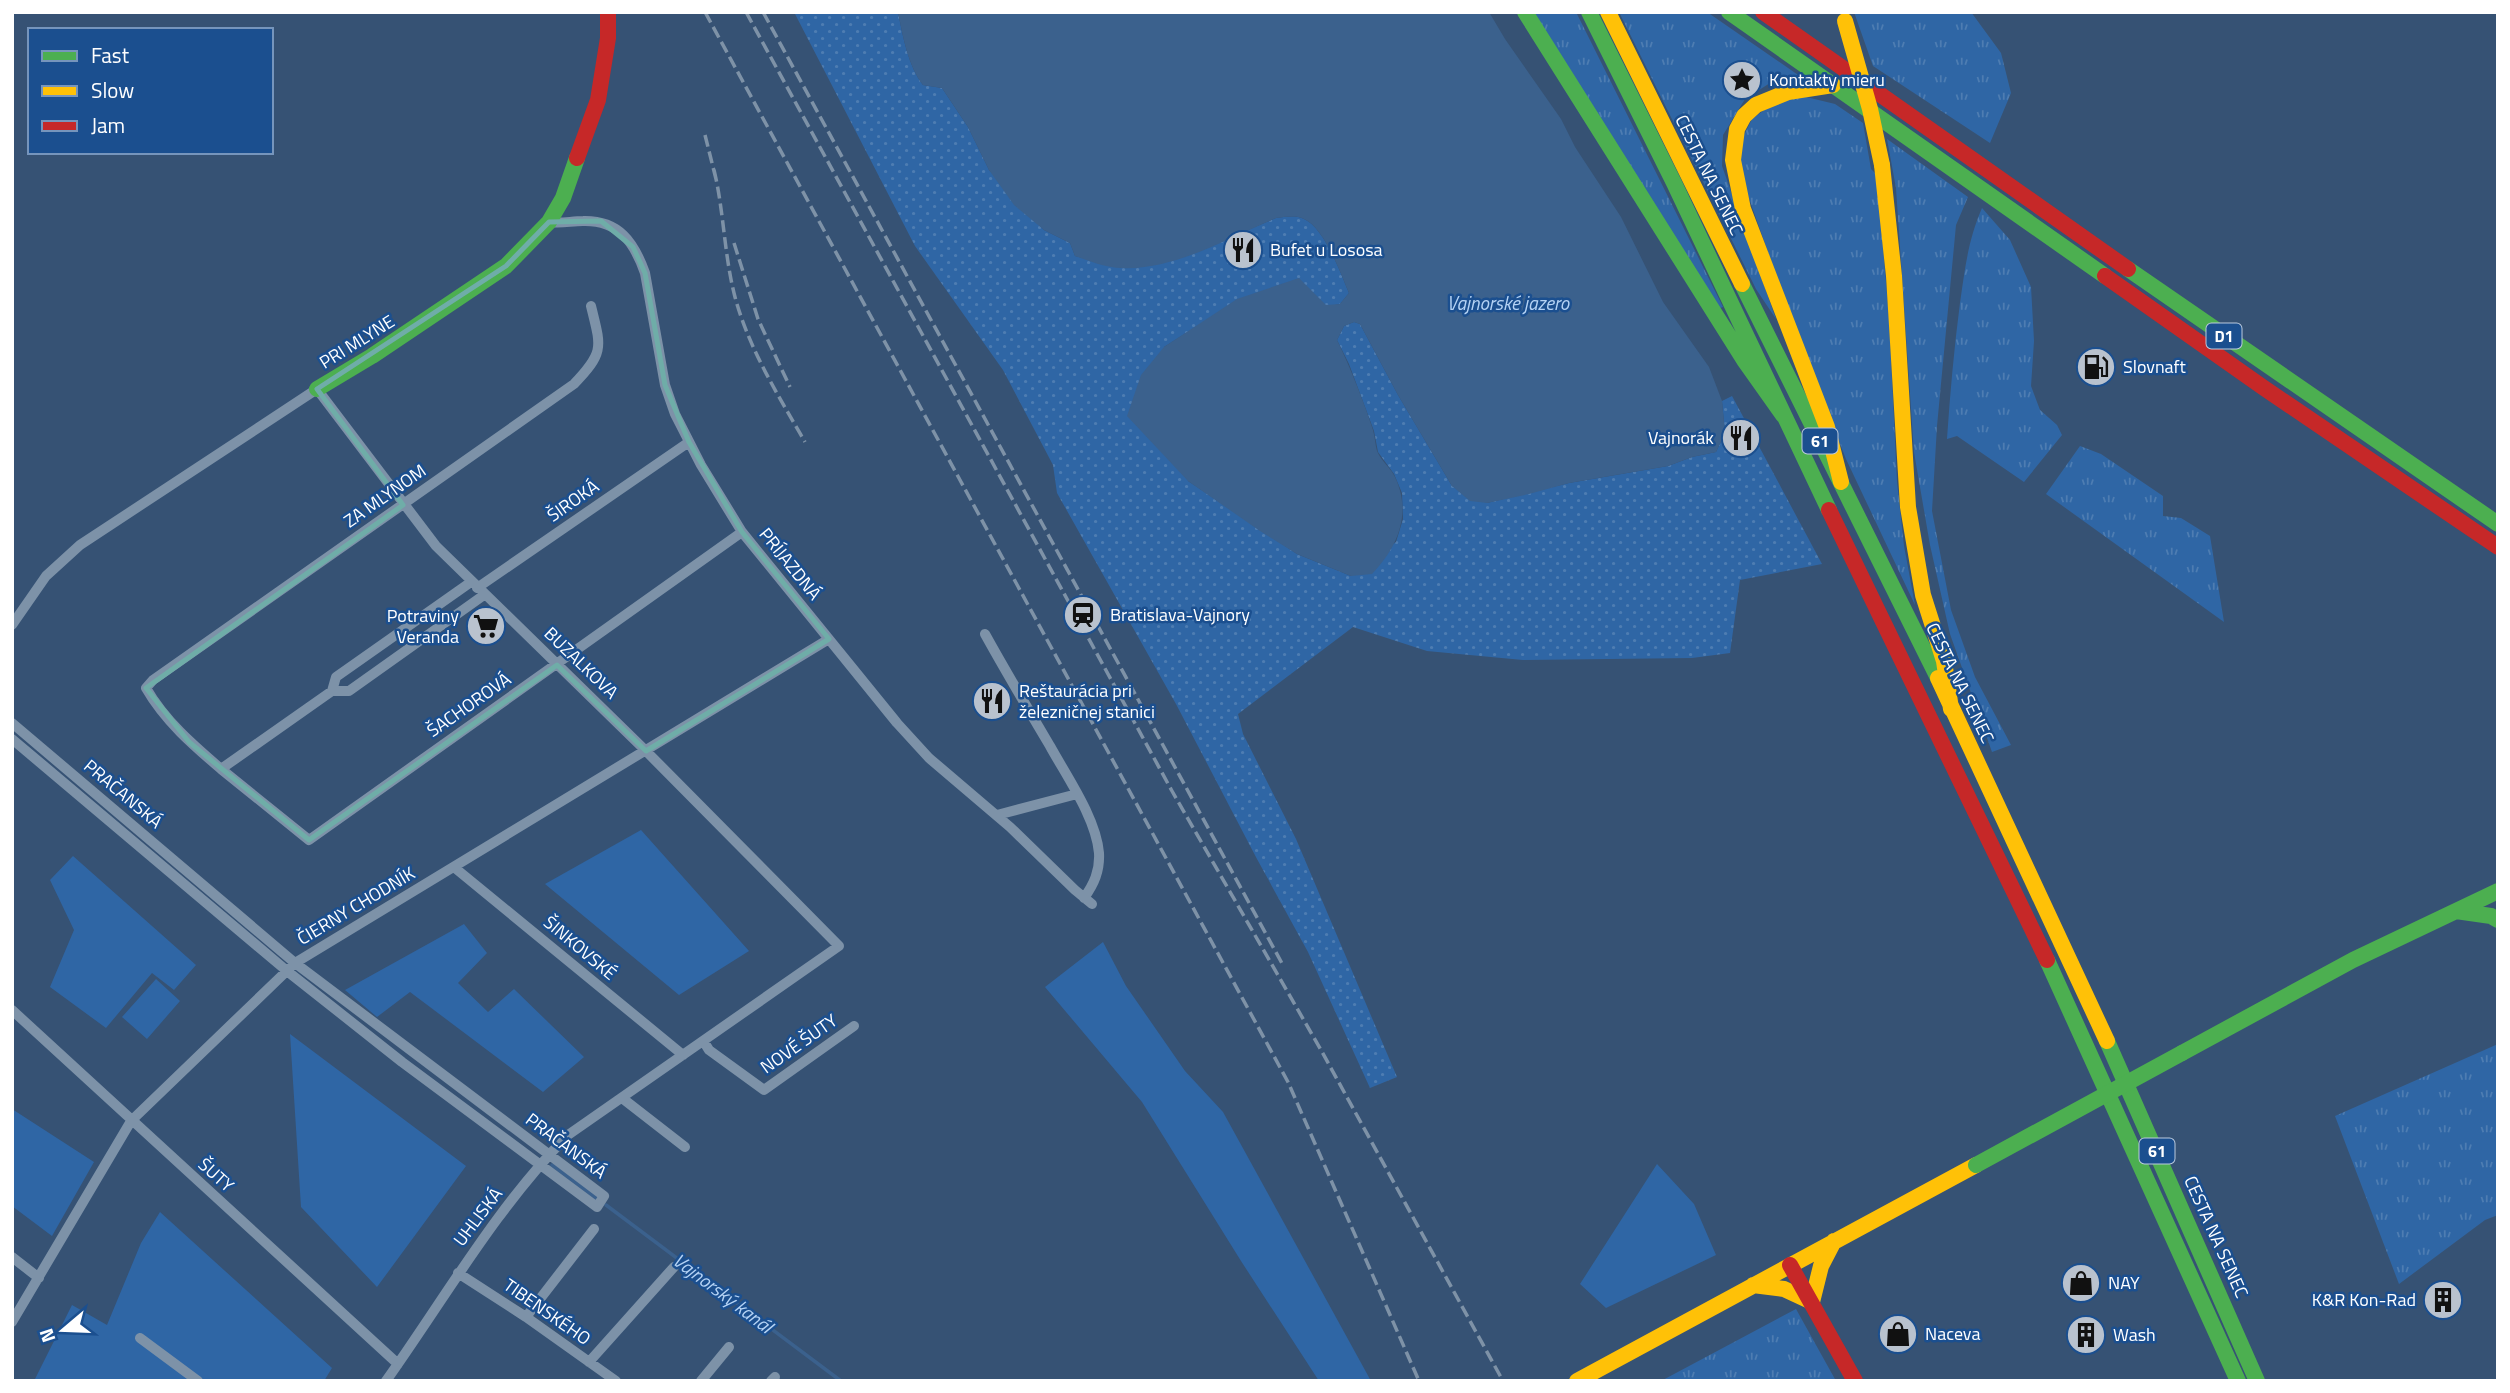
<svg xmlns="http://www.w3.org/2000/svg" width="2510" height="1393" font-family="'Titillium Web',sans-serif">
<defs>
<pattern id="grass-tufts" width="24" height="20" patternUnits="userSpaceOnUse" patternTransform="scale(1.75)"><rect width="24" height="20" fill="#2f66a5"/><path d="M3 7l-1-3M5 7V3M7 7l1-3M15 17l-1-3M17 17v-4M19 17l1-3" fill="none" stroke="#4e7db2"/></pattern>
<pattern id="park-dots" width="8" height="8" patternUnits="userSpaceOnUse" patternTransform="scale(1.75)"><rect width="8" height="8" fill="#2f66a5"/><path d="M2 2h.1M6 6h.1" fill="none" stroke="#4e7db2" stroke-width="1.8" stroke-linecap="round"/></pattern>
</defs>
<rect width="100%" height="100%" fill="#365274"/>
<path fill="url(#grass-tufts)" d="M1533 12H1576L1723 307 1720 308Z
M1619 12H1707L1801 77 1770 83 1745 99 1723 135 1722 166 1776 319 1756 289Z
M1854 12H1971L2001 53 2011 93 1990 143 1873 66Z
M1802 96 1835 104 1863 123 1871 169 1877 175 1889 318 1897 482 1904 546 1915 605 1846 459 1806 359 1746 190 1738 161 1743 137 1752 119 1778 100Z
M1887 139 1968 197 1956 225 1937 426 1932 511 1951 610 1975 677 2011 745 1992 752 1950 634 1930 545 1914 452 1896 188Z
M1982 208 2010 240 2031 287 2034 341 2031 386 2040 410 2057 425 2062 435 2024 482 1957 436 1947 439C1950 394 1954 349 1960 303 1965 269 1968 240 1982 208Z
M2080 446 2101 454 2163 496V516L2181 518 2210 536 2224 622 2046 494Z
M2498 1044V1215L2485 1220 2399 1284 2335 1116Z
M1796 1309 1836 1381H1661Z"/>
<path fill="url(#park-dots)" d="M794 12H898C903 37 908 65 923 85L942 88 968 127 989 170 1044 230 1070 243 1075 256 1122 268 1198 251 1276 218C1285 217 1296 215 1304 219 1324 227 1341 274 1349 293L1340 304 1186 333 1164 347 1188 481 1297 554 1351 576 1396 542 1403 519 1402 493 1394 474 1378 452 1374 431 1349 364 1337 340 1344 326 1354 322 1360 324 1398 395 1452 486 1487 503 1569 483 1668 466 1692 457 1716 452 1725 433 1722 401 1732 396 1822 564 1740 580 1730 653 1692 658 1523 660 1427 651 1353 627 1238 714 1243 734 1296 839 1397 1077 1370 1088 1308 952 1257 859 1176 704 1057 493 1053 465 1003 370 915 246Z"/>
<path fill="#2f66a5" d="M641 830 749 951 679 995 545 884Z
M73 856 196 965 174 990 152 973 106 1028 50 987 74 930 50 880Z
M464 924 487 953 458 983 488 1012 514 989 584 1057 543 1092 410 992 377 1017 345 990Z
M1103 942 1126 986 1185 1071 1223 1112 1371 1381H1319L1241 1261 1142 1102 1045 987Z
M156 979 180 1001 147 1039 122 1017Z
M290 1034 466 1166 377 1287 301 1207Z
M12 1109 94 1162 52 1236 12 1206Z
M1657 1164 1694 1204 1716 1255 1606 1308 1580 1284Z
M160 1212 332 1368 324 1381H34L72 1305 107 1325 141 1243Z"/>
<path fill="#3b618d" d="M898 12H1489L1505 39 1561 119 1575 147 1621 217 1663 302 1709 367 1722 401 1725 433 1716 452 1692 457 1668 466 1569 483 1529 494 1487 503 1470 501 1452 486 1398 395 1360 324 1354 322 1344 326 1337 340C1351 369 1363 400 1373 430 1375 437 1375 444 1377 451 1381 461 1391 468 1395 477 1412 513 1398 547 1372 574L1351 576 1297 554 1260 531 1188 481 1127 416 1141 375 1164 347 1237 299 1299 278 1326 305 1340 304 1349 293C1341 274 1324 227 1304 219 1296 215 1285 217 1276 218 1231 237 1172 271 1122 268 1106 268 1090 261 1075 256L1070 243 1044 230 1014 205 989 170 968 127 942 88 923 85C908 65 903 37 898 12Z"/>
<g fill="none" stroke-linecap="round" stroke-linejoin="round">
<path stroke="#3b618d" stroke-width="3.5" d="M552 1165 596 1198
M606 1205 841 1381"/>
<path stroke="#7d92a8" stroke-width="10" d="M549 222C561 224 571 221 583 221 619 220 634 242 645 273L665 385 675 414 701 465 742 532 897 723 929 758 1010 827 1075 890 1092 904
M477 588 689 442
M484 595 349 691H332L221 769C193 745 165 721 146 688L153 680 574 384C605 352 601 347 591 306
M12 625 46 576 80 545 317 389 436 546 646 751 839 946 568 1135C496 1208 445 1298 386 1381
M985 634C1006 672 1028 709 1050 746 1067 777 1096 818 1099 853 1100 871 1094 884 1084 898
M332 691 336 677 471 582
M12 723 295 963 604 1196 597 1207 402 1062 287 971 12 739
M221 769 309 840 742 532
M997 815 1077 794
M455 868 683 1055
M12 1010 398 1364
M704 1042 709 1050 764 1090 854 1026
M622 1098 685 1147
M12 1257 39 1278
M458 1273 526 1317 616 1381
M526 1317 594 1229
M12 1322 131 1121 295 963 829 639
M140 1338 198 1381
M589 1362 674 1267
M701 1381 729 1347
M771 1381 775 1377"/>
<path stroke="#4caf50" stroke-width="16" d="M1525 12 1744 360 1783 415
M1589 12 1674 183 1829 510
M1729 12 2105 276
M2128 269 2498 524
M1742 284 1938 678
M317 389 372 356 506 266 549 222 563 198 577 158
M2456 911 2491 916 2498 920
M2047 960 2238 1381
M2107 1041 2257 1381
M2182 1053 2353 960 2498 891"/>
<path stroke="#ffc107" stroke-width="16" d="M1608 12 1742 284
M1833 85 1788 92 1756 105 1744 116 1737 129 1733 160 1743 209 1827 427 1841 482
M1882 165 1894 276 1908 507 1923 595 1944 661 1951 709
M1938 678 2107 1041
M1753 1285 1784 1289 1812 1302
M1812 1302 1821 1266 1834 1241
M1577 1381 1976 1165"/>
<path stroke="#c62828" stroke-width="16" d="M1763 12 2128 269
M577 158 598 100 608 38V12
M2105 276 2264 388 2498 547
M1829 510 2047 960
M1790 1265 1855 1381"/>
<path stroke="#7e92a7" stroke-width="3.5" stroke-dasharray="12 5" stroke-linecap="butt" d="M705 12 1288 1082 1419 1381
M746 12 1172 791 1321 1050 1503 1381
M763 12 1284 967
M705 135 716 179
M714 170C724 211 724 255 735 297 749 349 778 395 805 442
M734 243 758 319 790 387"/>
<path stroke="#4caf50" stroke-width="16" d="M1976 1165 2182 1053"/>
<path stroke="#ffc107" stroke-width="16" d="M1845 21 1870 109 1882 165"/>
</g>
<path fill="none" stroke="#6fada8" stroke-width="5" stroke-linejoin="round" d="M601 221 633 247 645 273 665 385 689 442 742 532 829 639 646 751 557 665 309 840 189 742 146 688 403 505 317 389 506 266 549 222Z"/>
<defs>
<g id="sight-disc" transform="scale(2.0125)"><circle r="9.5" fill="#b9c2ce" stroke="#1b4f8f"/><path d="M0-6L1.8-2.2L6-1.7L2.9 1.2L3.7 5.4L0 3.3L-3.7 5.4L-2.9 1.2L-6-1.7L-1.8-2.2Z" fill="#111"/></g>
<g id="restaurant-disc" transform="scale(2.0125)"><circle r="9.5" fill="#b9c2ce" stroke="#1b4f8f"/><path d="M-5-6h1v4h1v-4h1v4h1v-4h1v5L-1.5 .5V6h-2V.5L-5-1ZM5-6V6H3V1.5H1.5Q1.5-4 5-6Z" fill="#111"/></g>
<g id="fuel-disc" transform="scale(2.0125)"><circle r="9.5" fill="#b9c2ce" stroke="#1b4f8f"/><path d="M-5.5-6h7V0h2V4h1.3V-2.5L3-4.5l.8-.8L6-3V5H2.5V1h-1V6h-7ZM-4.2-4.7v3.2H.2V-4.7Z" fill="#111"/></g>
<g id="station-disc" transform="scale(2.0125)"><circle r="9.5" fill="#b9c2ce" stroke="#1b4f8f"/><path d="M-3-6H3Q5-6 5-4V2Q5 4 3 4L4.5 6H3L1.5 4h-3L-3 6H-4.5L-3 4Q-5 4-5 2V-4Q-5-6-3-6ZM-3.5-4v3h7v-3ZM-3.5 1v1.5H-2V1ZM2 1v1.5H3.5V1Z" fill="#111"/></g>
<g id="supermarket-disc" transform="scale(2.0125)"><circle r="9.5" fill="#b9c2ce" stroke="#1b4f8f"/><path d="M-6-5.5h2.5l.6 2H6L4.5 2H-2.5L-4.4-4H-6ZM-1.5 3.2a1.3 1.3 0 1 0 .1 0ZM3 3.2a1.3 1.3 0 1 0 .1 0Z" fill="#111"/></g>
<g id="shop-disc" transform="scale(2.0125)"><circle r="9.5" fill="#b9c2ce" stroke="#1b4f8f"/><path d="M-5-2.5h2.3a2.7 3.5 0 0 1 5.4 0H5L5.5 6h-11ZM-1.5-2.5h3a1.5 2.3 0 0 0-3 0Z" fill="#111"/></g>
<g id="building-disc" transform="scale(2.0125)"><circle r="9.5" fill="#b9c2ce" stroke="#1b4f8f"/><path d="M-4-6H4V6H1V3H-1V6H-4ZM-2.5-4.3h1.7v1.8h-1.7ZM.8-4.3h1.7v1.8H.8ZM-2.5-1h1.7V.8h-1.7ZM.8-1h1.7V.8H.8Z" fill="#111"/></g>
</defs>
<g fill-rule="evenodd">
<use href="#sight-disc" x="1742" y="80"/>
<use href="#restaurant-disc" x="1243" y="250"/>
<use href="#fuel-disc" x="2096" y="367"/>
<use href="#restaurant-disc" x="1741" y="438"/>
<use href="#station-disc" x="1083" y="615"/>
<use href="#supermarket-disc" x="486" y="626"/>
<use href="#restaurant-disc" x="992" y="701"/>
<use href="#shop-disc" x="2081" y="1283"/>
<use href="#building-disc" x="2443" y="1300"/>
<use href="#shop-disc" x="1898" y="1334"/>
<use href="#building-disc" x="2086" y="1335"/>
</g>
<g text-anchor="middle" stroke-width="5" stroke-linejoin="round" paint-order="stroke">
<g fill="#1b4f8f" stroke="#bbcadd" stroke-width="2">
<rect x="2206.5" y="323.5" width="35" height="25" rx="5"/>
<rect x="1802.5" y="428.5" width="35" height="25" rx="5"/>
<rect x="2139.5" y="1138.5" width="35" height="25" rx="5"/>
</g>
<g font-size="16" font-weight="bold" fill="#fff">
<text x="2224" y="342">D1</text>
<text x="1820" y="447">61</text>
<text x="2157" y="1157">61</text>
</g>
<g font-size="18" fill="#fff" stroke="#1b4f8f" text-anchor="start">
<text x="1769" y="86">Kontakty mieru</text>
<text x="1270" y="256">Bufet u Lososa</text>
<text x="2123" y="373">Slovnaft</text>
<text x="1714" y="444" text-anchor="end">Vajnorák</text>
<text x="1110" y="621">Bratislava-Vajnory</text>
<text x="459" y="622" text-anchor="end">Potraviny<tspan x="459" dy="21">Veranda</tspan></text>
<text x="1019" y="697">Reštaurácia pri<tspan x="1019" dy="21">železničnej stanici</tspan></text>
<text x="2108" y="1289">NAY</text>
<text x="2416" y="1306" text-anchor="end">K&amp;R Kon-Rad</text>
<text x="1925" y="1340">Naceva</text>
<text x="2113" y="1341">Wash</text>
</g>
<g font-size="18" fill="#fff" stroke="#1b4f8f">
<text transform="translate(1709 175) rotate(64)" y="6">CESTA NA SENEC</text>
<text transform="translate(357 342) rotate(-32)" y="6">PRI MLYNE</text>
<text transform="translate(385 496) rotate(-35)" y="6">ZA MLYNOM</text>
<text transform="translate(573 501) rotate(-35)" y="6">ŠIROKÁ</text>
<text transform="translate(790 564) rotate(51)" y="6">PRÍJAZDNÁ</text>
<text transform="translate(581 663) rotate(44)" y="6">BUZALKOVA</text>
<text transform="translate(1960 683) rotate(64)" y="6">CESTA NA SENEC</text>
<text transform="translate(469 705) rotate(-35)" y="6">ŠACHOROVÁ</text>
<text transform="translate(123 794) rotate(40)" y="6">PRAČANSKÁ</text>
<text transform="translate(356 906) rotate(-31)" y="6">ČIERNY CHODNÍK</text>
<text transform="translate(580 948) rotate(40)" y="6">ŠINKOVSKÉ</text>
<text transform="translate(799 1044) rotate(-35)" y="6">NOVÉ ŠUTY</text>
<text transform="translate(566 1146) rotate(37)" y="6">PRAČANSKÁ</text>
<text transform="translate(216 1175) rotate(42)" y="6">ŠUTY</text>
<text transform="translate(478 1217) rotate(-53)" y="6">UHLISKÁ</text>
<text transform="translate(2216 1237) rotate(66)" y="6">CESTA NA SENEC</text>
<text transform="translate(547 1312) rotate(35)" y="6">TIBENSKÉHO</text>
</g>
<g font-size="19" font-style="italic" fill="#b5d3f5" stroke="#1b4f8f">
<text x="1508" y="310">Vajnorské jazero</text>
<text transform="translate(723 1293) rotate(37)" y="7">Vajnorský kanál</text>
</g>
</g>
<rect width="2510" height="1393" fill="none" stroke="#ffffff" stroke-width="28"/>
<rect x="28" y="28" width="245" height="126" fill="#1b4f8f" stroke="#7695bc" stroke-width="2"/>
<rect x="42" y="51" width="35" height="10" fill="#4caf50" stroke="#7695bc" stroke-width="2"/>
<text x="91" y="63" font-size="21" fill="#ffffff">Fast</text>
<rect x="42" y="86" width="35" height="10" fill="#ffc107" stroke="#7695bc" stroke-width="2"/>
<text x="91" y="98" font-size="21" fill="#ffffff">Slow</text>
<rect x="42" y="121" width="35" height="10" fill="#c62828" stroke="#7695bc" stroke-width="2"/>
<text x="91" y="133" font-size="21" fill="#ffffff">Jam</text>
<g transform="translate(63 1330) rotate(251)" stroke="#1b4f8f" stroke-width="5" paint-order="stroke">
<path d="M0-5L12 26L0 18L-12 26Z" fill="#ffffff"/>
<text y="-10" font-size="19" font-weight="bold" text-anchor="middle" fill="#ffffff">N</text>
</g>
</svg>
